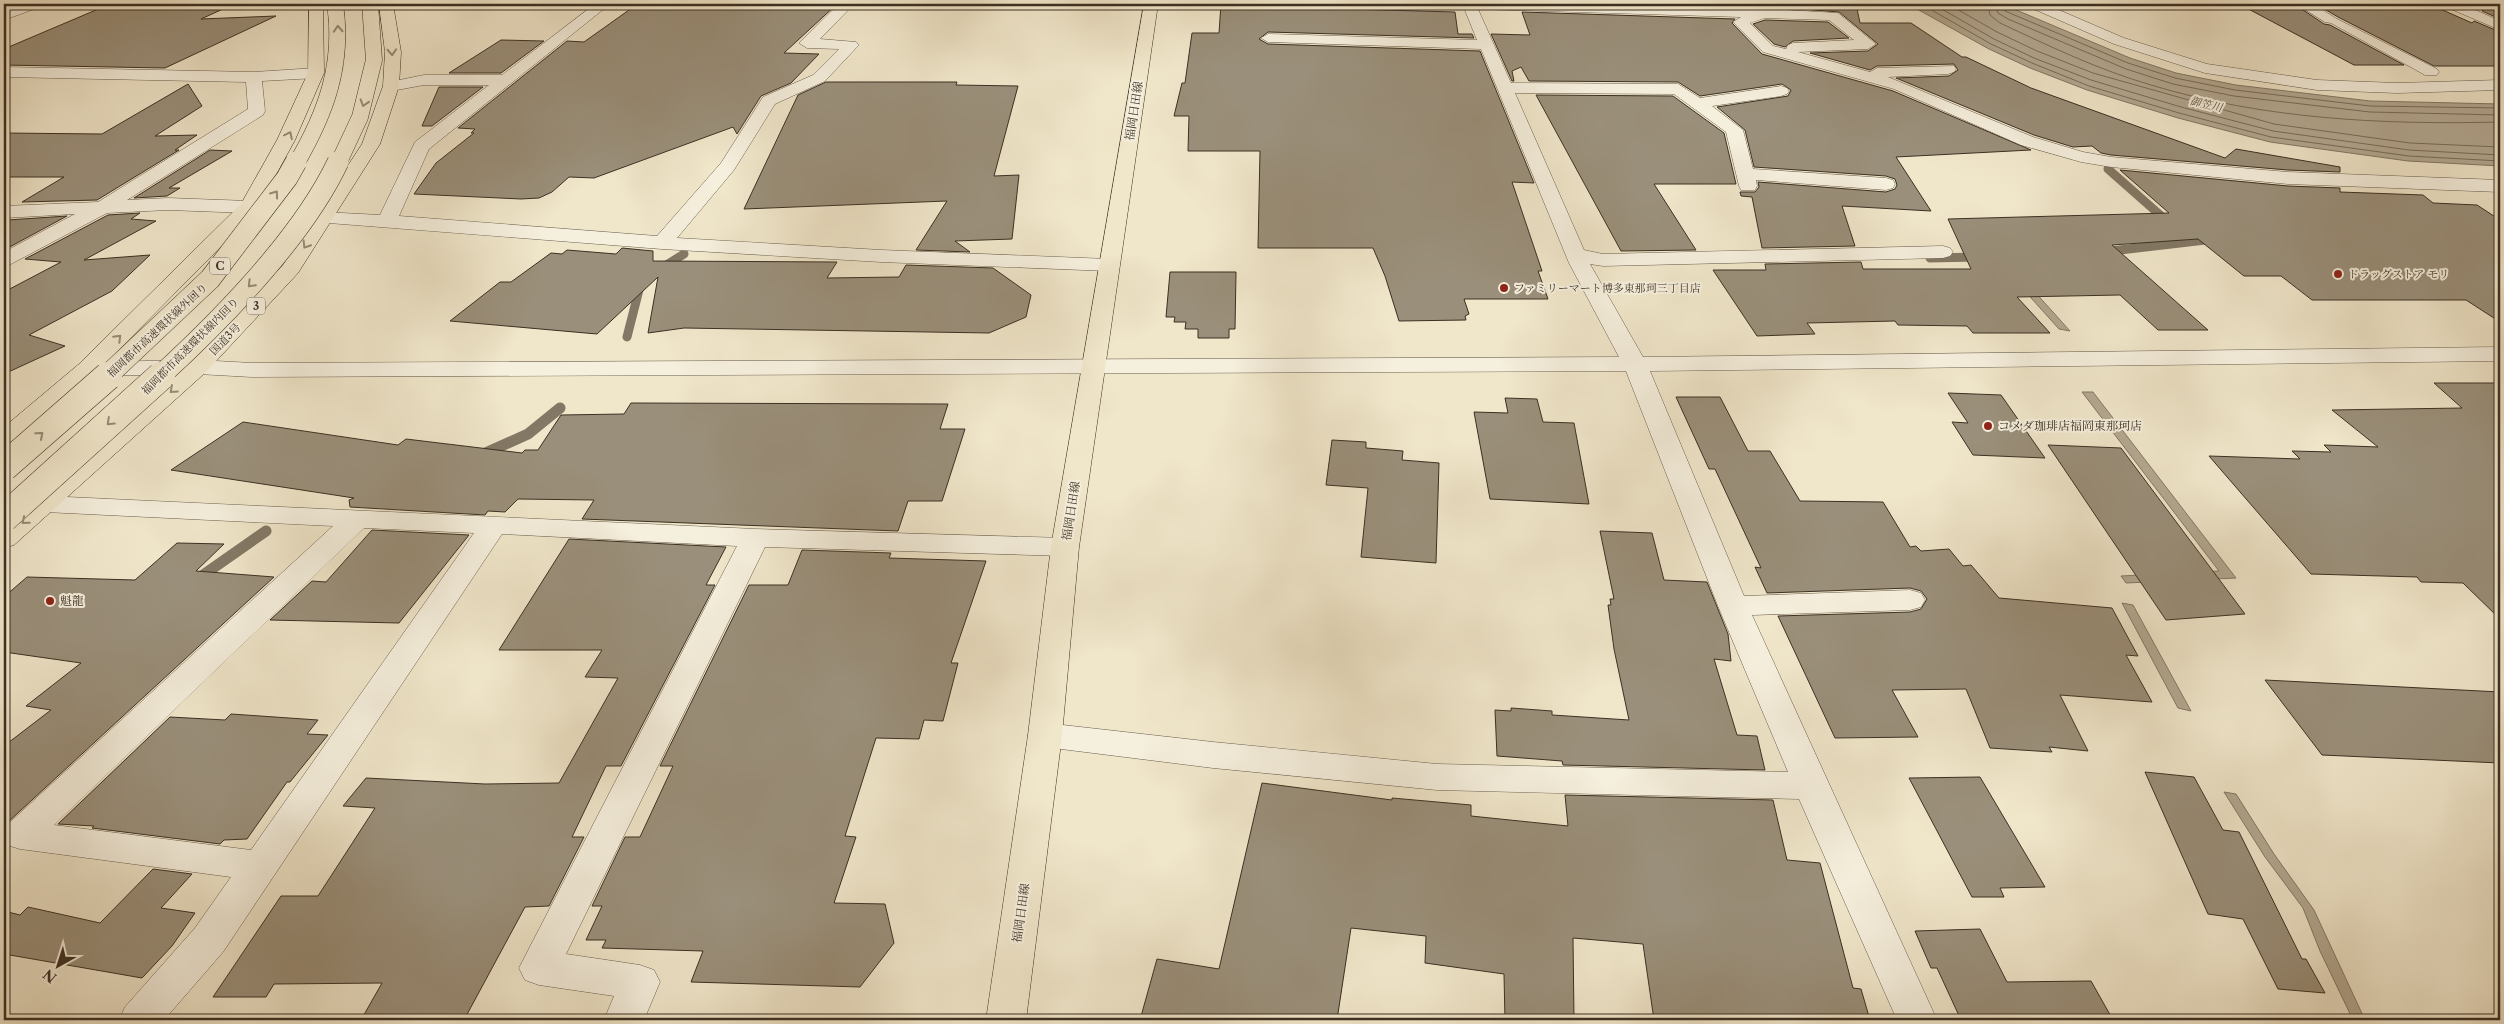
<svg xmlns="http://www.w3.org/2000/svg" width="2504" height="1024" font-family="'Libre Caslon Text','Noto Serif JP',serif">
<rect width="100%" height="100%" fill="#f0e6ca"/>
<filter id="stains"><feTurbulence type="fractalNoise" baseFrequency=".004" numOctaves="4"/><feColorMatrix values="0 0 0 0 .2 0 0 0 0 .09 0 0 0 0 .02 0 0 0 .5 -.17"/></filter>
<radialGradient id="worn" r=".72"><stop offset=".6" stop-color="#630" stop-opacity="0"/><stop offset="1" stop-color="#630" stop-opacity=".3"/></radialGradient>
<path fill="#b3a891" stroke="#837865" d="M1908 4H2002L2130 58 2176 73 2236 85 2370 101 2500 104V166L2408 161 2270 142 2178 118 2087 90 2030 68 1989 49Z
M2005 269 2016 271 2070 331 2059 329Z
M2082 392H2093L2236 578 2126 583 2121 576 2219 571Z
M2122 603 2133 605 2191 711 2178 708Z
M2224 792 2236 794 2274 854 2314 910 2365 1020H2353L2320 951 2303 908 2265 857Z"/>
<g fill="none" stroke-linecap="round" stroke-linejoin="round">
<path stroke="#786c5a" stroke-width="1" d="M1921 4 1991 44 2032 63 2089 86 2179 113 2271 137 2409 156 2500 161
M1933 4 1994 39 2034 58 2091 80 2181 107 2273 131 2409 150 2500 155
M1948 4 1997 32 2037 51 2093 73 2274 124 2410 143 2500 147
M1988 4 1990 15 2000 23C2049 46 2099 70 2151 85 2263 119 2383 125 2500 122
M1995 4 1998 13 2008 19 2126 69 2173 84 2234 96 2370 112 2500 115
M2002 4 2005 11 2128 63 2175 78 2235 90 2370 106 2500 108"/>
<path stroke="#837865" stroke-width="6" d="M1747 9 1756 4"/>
<path stroke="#837865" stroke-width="9" d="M2108 169 2168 222
M2103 252 2214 239
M1930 258 1979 257
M660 269 684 254
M627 337 640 286"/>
<path stroke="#837865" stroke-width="11" d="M481 455 528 434 560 408
M196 580 266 531"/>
</g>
<path fill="#9a8f7a" stroke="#3c3023" d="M110 4H234L201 19 276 16 165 68 4 65V49Z
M721 4H837L784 53 819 54 791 83 761 96 737 134 733 127 594 178 569 177 552 192 539 198 521 199 414 194 436 163 474 133H471L475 129 458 128 567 41 584 42 636 5 716 7Z
M1221 4H1314L1313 8 1455 12 1458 34H1472L1474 38 1268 32 1259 39 1268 44 1480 51 1534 183 1512 182 1542 271H1538L1548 299H1464L1469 314 1465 316 1466 320 1399 321 1385 276 1373 248H1258L1260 151H1188L1189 116H1174L1182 83H1185L1192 33H1219Z
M1792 4H1856L1860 23H1911L1962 57H1966L2031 88 2225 158 2236 149 2340 167V172L2288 170 2111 155 2101 153 2092 146 2073 147 2034 135 1896 78 1949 76 1958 70 1954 64 1877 66 1870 70 1810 53 1868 51 1878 44 1839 12 1789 8Z
M2239 4H2294L2324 24 2330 25 2404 65H2354Z
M2316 4H2429L2472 23 2474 21 2500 32V66H2434L2338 17Z
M2488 4H2500V19L2482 11Z
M1522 12 1735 19 1732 23 1762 54 1893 91 2031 150 1896 157 1931 211 1842 206 1855 246 1762 248 1752 197 1741 196 1740 192H1755L1759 187 1758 182 1886 192 1895 189 1897 185 1895 179 1886 176 1754 167 1745 130 1717 107 1788 96 1791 90 1782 84 1700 96 1678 82 1529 81 1521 67 1512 71 1514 81H1512L1491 34 1530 35Z
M1765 20 1828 22 1849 38 1793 41 1785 47 1774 44 1753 24Z
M501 40 544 41 501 73H449Z
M826 82H957L956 85 1018 86 994 176 1019 175 1012 239 955 241 970 252 916 250 947 201 744 209 798 95Z
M188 84 202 106 155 136 197 135 175 150H179L97 200 22 202 64 177H4V133L102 134Z
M439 87H483L432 126H422Z
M1536 95 1673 96 1724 133 1736 184H1654L1696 250 1621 251Z
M210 150 232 151 169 188H180L167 196 134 198Z
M2120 170 2288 186 2340 188V192L2423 195 2433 203 2477 205 2500 220V322L2466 300H2312L2281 276H2244L2198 239 2112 245 2208 330H2158L2120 295 2017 297 2050 333H1973L1967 326 1898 325 1895 321 1807 323 1815 334 1757 336 1713 270H1766L1765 264 1861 262 1863 269H1971L1948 219 2169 213Z
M140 213 131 219 156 221 84 260 150 255 112 291 29 335 65 346 4 374V292L61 262 25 259 108 215Z
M67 216 4 250V223L8 220Z
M622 248 653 251V261L837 262 827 278 899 277 906 265 993 268 1031 295 1026 317 989 333 684 328 648 333 658 277 597 334 450 321 500 282H511L551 253 562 254 567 250 616 254Z
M1170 272H1236L1235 329H1229V338H1198V329H1185L1186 322H1174L1175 317H1166Z
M2434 383H2500V619L2463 583 2421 582 2417 577 2311 574 2209 456 2300 459 2292 451 2331 452 2324 445 2378 447 2332 410 2462 408Z
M1948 393 2001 395 2045 458 1973 455 1952 422 1968 423Z
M1676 397H1720L1748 451H1770L1800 501 1883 502 1910 547 1916 546 1921 551 1949 549 1963 566 1971 565 1999 598 2112 608 2138 656 2126 655 2152 702 2060 695 2088 751 2049 747 2052 752 1990 748 1966 689 1892 690 1918 737 1835 738 1778 616 1910 612 1921 609 1927 599 1921 591 1910 588 1767 593 1755 567 1761 568 1715 469H1709Z
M1505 398 1537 399 1543 422 1574 423 1589 504 1490 499 1474 412 1508 413Z
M631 403 948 404 940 429H965L942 501H908L898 531 582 519 594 500 518 499 505 512 488 511 485 515 350 507 349 500 354 498 171 470 243 422 398 445 406 439 522 453 525 450H538L561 415 624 414Z
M1332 440 1366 442V448L1403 451 1402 460 1439 463 1436 563 1361 557 1368 488 1326 485Z
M2048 445 2121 448 2245 614 2166 620Z
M372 530 469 535 399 623 270 620 312 581 326 582Z
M1600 531 1652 533 1664 580 1707 582 1728 634 1731 661 1714 659 1737 735 1757 736 1765 770 1563 765 1562 761 1497 756 1495 710 1511 711V708L1552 711V715L1629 720 1614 649 1608 605H1611L1610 599H1614Z
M569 539 726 547 706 585H715L621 766H606L572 837H584L549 906 525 907 464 1020H361L382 983 274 984 266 997H213L281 896H318L375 808 343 806 366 778 485 784 559 783 618 678 585 677 602 650H499Z
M177 543 224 544 196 571 274 577 7 823H4V746L51 710 26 706 81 663 4 652V597L27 577 135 580Z
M802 550 891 553 889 558 986 561 951 663H958L943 721 924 720 919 739 876 738 845 836 856 837 834 903 885 904 894 943 860 987 691 982 703 951 602 948 606 940H586L602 906H592L625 837H640L673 766H660L749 585H788Z
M2265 680 2500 692V763L2322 755Z
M231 714 318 720 307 734 328 735 290 782H287L247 839 224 840 220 844 92 828 94 826 58 824 170 717 225 720Z
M2145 772 2194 777 2223 830 2239 832 2302 959H2306L2325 993 2278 989 2243 919 2208 914Z
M1980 777 2045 887 2000 888 2004 897H1972L1909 778Z
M1262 783 1392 800V798L1471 805V816L1568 826 1565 795 1773 800 1787 860 1820 863 1853 988 1861 989 1870 1020H1654L1643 944 1573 938 1574 1020H1505L1504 974 1425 963 1426 936 1351 928 1337 1020H1140L1157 959 1219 969Z
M153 869 192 874 161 908 195 913 172 946 142 978 4 954V911L20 915 28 907 100 923Z
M1980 929 2007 982 2091 981 2113 1020H1961L1937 968H1931L1915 931Z"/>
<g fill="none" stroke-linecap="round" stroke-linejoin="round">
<g stroke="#695e4d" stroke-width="1">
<path id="minor" d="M23 4H42L40 7 4 20V11Z
M595 4H610L429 149 399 216 657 236 721 163 763 97 813 75 839 49 807 48 799 43 839 4H854L820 39 856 42 859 45 856 48 825 81 775 104 734 170 677 238 881 250 1109 259 1116 261 1119 265 1116 269 1109 271 881 262 662 249 316 222 313 218 316 214 323 212 380 215 415 142 489 85H424L391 91 385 89 383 86 385 83 424 75H502Z
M1448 4H1627L1762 9 1776 4H1790L1786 10 1838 13 1876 44 1868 49 1798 52 1870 72 1877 68 1954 66 1956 69 1954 72 1948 74 1888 77 2033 137 2083 152 2111 157 2288 172 2500 180V192L2288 184 2111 167 2081 162 2021 145 1894 89 1763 52 1733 22 1741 17 1478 9 1511 83 1678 84 1700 98 1781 86 1787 88 1789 91 1787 94 1781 96 1712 106 1743 130 1753 169 1886 178 1893 180 1895 184 1893 188 1886 190 1756 180 1757 186 1755 190H1741L1739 186 1726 132 1674 94 1515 93 1584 250 1603 254 1943 246 1950 248 1953 252 1950 256 1943 258 1603 266 1590 264 1643 357 2500 347V361L1650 371 1744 596 1910 590 1921 593 1925 600 1921 607 1910 610 1752 615 1937 1020H1897L1799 799 1437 790 1213 768 1045 747 1033 744 1028 735 1033 726 1045 723 1213 742 1437 764 1788 772 1718 606 1626 371 252 377 198 374 94 376 86 374 82 369 86 364 94 362 198 360 252 363 1619 357 1569 263 1481 49 1268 42 1261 38 1268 34 1477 40 1464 8 1450 7ZM1765 18 1829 20 1854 40 1793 43 1788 45 1786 49 1773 46 1750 23Z
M2027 4H2045L2124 38 2207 64 2317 80 2397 83 2500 80V90L2397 93 2317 90 2205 73 2114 44 2029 7Z
M2296 4H2313L2337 19 2437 69 2439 72 2437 75H2425L2331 23 2325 22Z
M2444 4H2462L2500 21V30L2446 7Z
M4 67 254 72 316 68 324 73 316 78 262 81 265 111 263 115 127 200 168 198 249 201 256 203 259 207 256 211 249 213 168 210 107 213 11 264 4 266V252L75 214 4 218V206L98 202 248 109 246 82 4 77Z
M45 496 755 529 1065 538 1075 541 1079 547 1075 553 1065 556 765 547 566 954 640 965 654 970 660 982 644 1020H604L614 996 539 985 525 980 519 968 737 546 502 534 223 952 164 1020H119L125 1007 195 928 231 877 20 849 7 845 4 832 7 825 333 526 45 512 35 510 31 504 35 498ZM364 528 474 533 251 850 54 825Z"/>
</g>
<g stroke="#3c3023" stroke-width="1">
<path id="major" d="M1144 4H1158L1079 547 1062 735 1026 1020H986L1028 735 1051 547Z"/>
</g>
<g stroke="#3c3023" stroke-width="1">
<path id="highway" d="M309 4H323L324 73 295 140 256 211 95 374 13 445 4 448V427L79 364 241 204 277 140 308 73Z
M379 4H393L401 52 399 86 380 144 298 273 206 372 14 545 4 548V524L190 362 283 265 362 144 383 86 385 52Z"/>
</g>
<use href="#minor" fill="#f5efdd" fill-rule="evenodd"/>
<use href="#major" fill="#f0e6ca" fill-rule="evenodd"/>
<use href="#highway" fill="#f0e6ca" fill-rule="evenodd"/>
<g stroke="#3c3023" stroke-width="17" stroke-linecap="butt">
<path id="highway-bridge-far2" d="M296 164C326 113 344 64 335 4
M338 164 360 117 374 60 370 4"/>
</g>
<g stroke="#3c3023" stroke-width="22" stroke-linecap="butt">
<path id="highway-bridge-far1" d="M106 377 210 279 287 178 296 162
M159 377C221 320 302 238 338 162"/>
</g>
<g stroke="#3c3023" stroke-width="29" stroke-linecap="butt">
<path id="highway-bridge" d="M4 467 108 376
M4 518 161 376"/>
</g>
<use href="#highway-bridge-far2" stroke="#f0e6ca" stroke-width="16"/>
<use href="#highway-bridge-far1" stroke="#f0e6ca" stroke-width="21"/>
<use href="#highway-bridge" stroke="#f0e6ca" stroke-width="28"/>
</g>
<defs><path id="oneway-chevron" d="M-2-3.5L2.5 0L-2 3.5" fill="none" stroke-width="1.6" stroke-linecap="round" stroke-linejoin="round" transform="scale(1.25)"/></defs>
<g stroke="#968b76">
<use href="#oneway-chevron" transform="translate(338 29) rotate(-93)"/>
<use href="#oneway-chevron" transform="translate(392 52) rotate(87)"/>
<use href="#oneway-chevron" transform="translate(364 103) rotate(107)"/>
<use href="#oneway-chevron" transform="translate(289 135) rotate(-64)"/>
<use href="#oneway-chevron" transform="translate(275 194) rotate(-54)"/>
<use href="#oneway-chevron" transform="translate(306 245) rotate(122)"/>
<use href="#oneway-chevron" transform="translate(251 284) rotate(134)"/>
<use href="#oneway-chevron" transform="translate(118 338) rotate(-45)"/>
<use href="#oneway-chevron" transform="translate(173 390) rotate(138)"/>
<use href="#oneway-chevron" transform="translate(110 422) rotate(137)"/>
<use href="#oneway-chevron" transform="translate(40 435) rotate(-41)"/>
<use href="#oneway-chevron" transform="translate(25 521) rotate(140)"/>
</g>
<g fill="#8f2418" stroke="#f5efdd" stroke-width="2">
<circle cx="2338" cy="274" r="5"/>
<circle cx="1504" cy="288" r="5"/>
<circle cx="1988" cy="426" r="5"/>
<circle cx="50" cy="601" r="5"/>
</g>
<g text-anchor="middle" stroke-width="4" stroke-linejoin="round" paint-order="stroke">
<g font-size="11" font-style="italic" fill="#5a4e3e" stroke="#f5efdd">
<text transform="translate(2206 104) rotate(13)" y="4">御笠川</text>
</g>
<g fill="#f5efdd" stroke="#74695b" stroke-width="1">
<rect x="210" y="257.5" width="20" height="17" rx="4"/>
<rect x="247" y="297.5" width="18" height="17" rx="4"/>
</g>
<g font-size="11" font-weight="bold" fill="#3c3023">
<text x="220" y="270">C</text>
<text x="256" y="310">3</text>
</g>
<g font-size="11" fill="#3c3023" stroke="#f5efdd" text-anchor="start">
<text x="2348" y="278">ドラッグストア モリ</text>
<text x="1514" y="292">ファミリーマート博多東那珂三丁目店</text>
</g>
<g font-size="11" fill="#3c3023" stroke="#f5efdd">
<text transform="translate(157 330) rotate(-43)" y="4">福岡都市高速環状線外回り</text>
<text transform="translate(225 339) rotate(-46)" y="4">国道3号</text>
<text transform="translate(190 346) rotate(-45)" y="4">福岡都市高速環状線内回り</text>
</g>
<g font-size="12" fill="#3c3023" stroke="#f5efdd">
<text transform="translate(1134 111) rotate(-81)" y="4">福岡日田線</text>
<text transform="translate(1071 511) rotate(-81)" y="4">福岡日田線</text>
<text transform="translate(1021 913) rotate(-82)" y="4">福岡日田線</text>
</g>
<g font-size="12" fill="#3c3023" stroke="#f5efdd" text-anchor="start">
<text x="1998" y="430">コメダ珈琲店福岡東那珂店</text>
<text x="60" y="605">魁龍</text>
</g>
</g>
<rect width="2504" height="1024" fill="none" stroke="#f0e6ca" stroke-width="20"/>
<rect x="5" y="5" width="2494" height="1014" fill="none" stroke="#3c3023" stroke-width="2.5"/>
<rect x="10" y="10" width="2484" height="1004" fill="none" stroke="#3c3023"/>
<g transform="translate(58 966) rotate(219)" stroke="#f5efdd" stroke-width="4" paint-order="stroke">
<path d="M0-4L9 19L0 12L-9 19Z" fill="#3c3023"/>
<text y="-8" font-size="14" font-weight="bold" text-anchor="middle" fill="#3c3023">N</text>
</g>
<rect width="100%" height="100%" filter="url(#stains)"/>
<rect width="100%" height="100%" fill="url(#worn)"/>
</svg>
